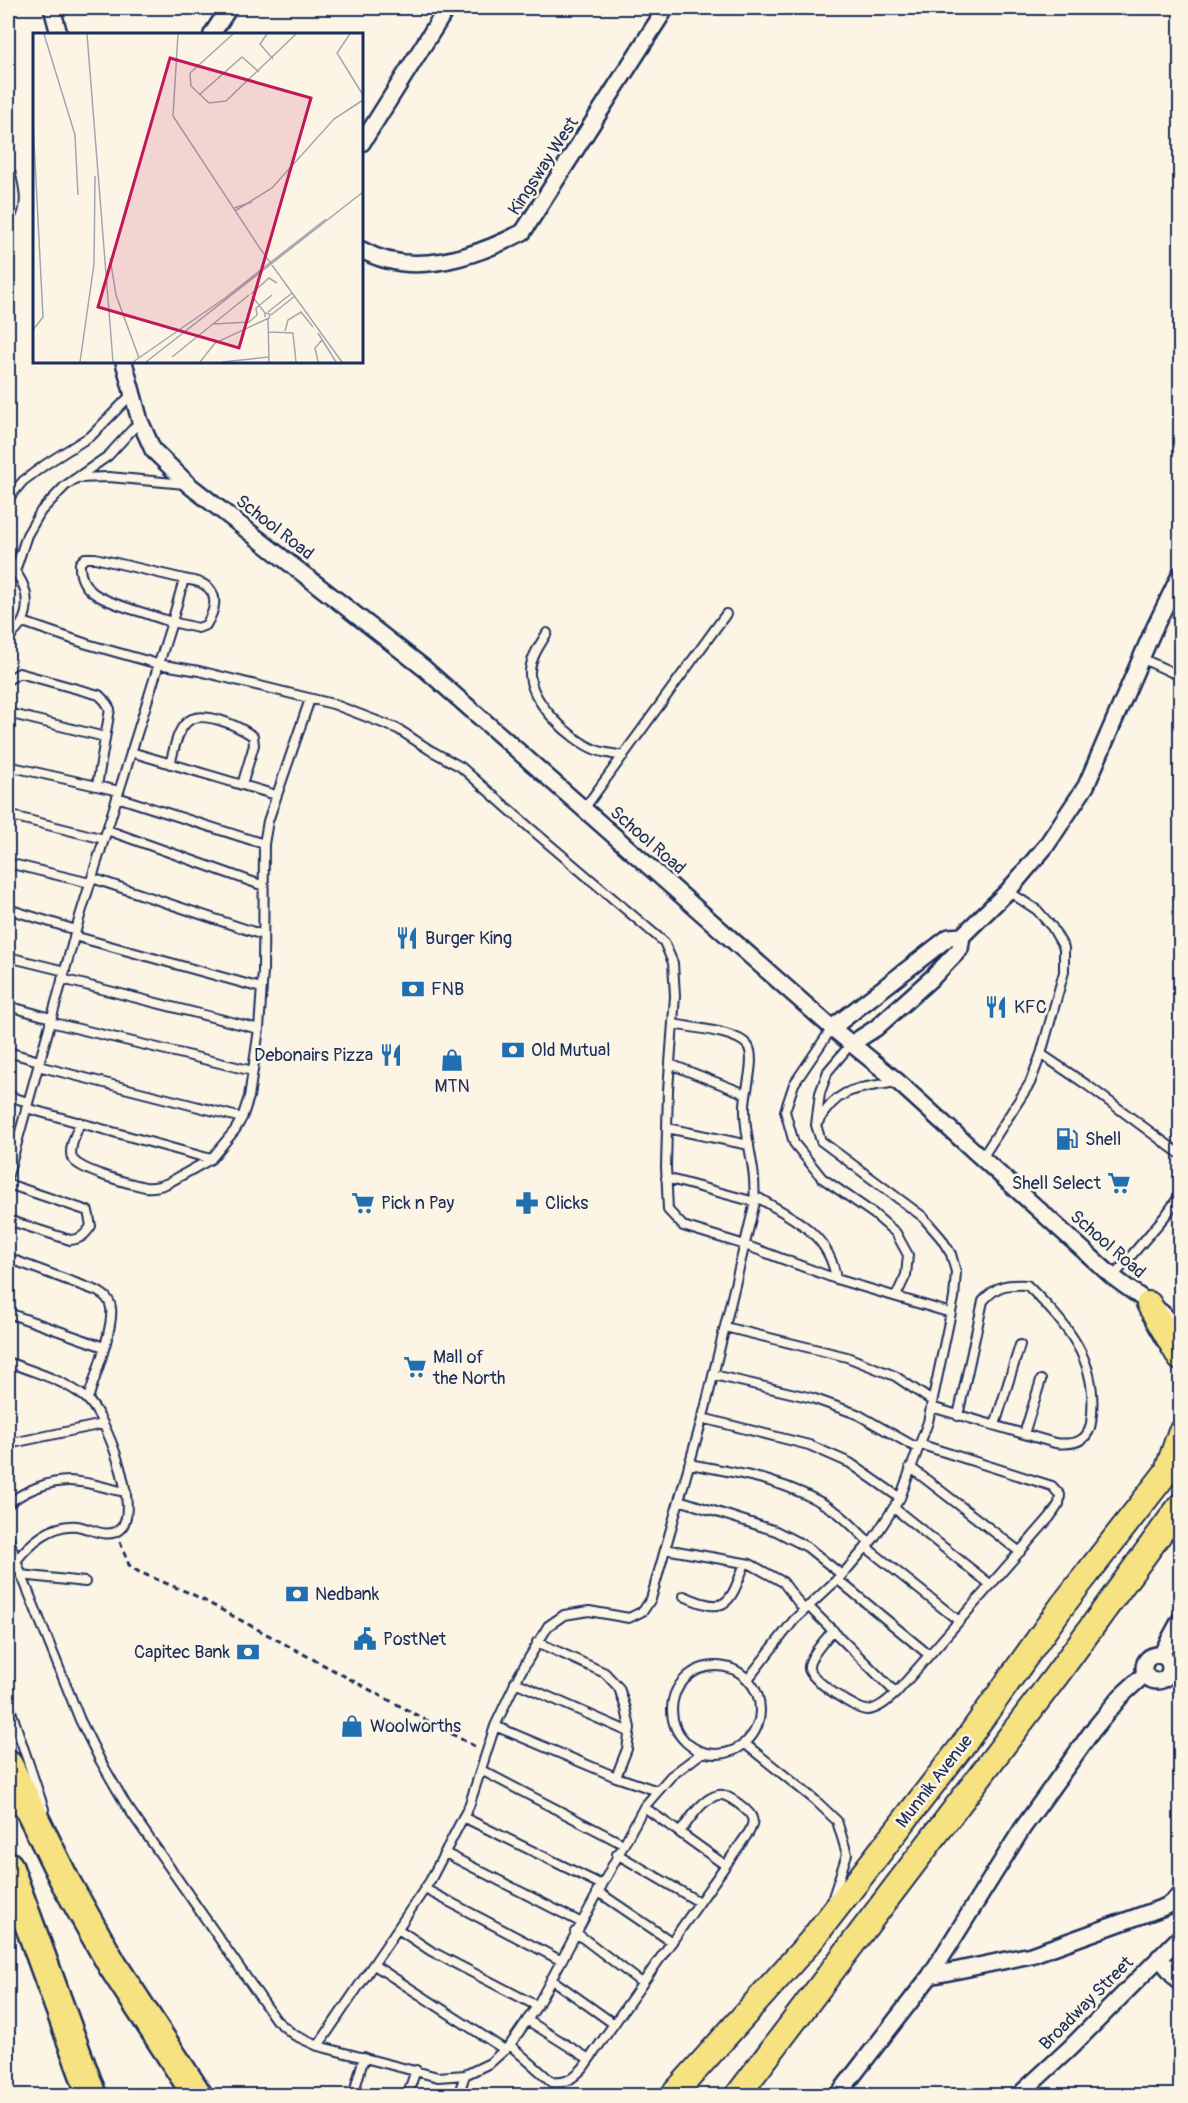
<svg xmlns="http://www.w3.org/2000/svg" width="1188" height="2103" font-family="Pangolin,sans-serif">
<rect width="100%" height="100%" fill="#fcf5e5"/>
<filter id="ink" filterUnits="userSpaceOnUse"><feTurbulence type="fractalNoise" baseFrequency=".0167" numOctaves="2"/><feDisplacementMap in="SourceGraphic" scale="12" xChannelSelector="R" yChannelSelector="G"/><feConvolveMatrix kernelMatrix="1 2 1 2 8 2 1 2 1" color-interpolation-filters="sRGB"/></filter>
<g filter="url(#ink)">
<g fill="none" stroke-linecap="round" stroke-linejoin="round">
<g stroke="#1b2f5e" stroke-width="12">
<path id="lane" d="M8 164C12 181 21 205 8 221
M77 478 109 477 185 484
M8 499 23 481 46 464 92 435 132 394
M85 558H95L184 579 172 622C158 618 145 613 131 609 107 601 78 594 80 563Z
M8 565C31 583 35 620 8 637
M15 571 27 535 41 511 65 486 108 456 140 421
M23 622 87 644 158 664 199 671 333 704 398 729 430 750 461 767 530 828 664 942 673 963 675 996 668 1090 666 1167 668 1210 683 1226 745 1245 836 1279 951 1313
M547 633C540 645 531 657 530 671 528 700 570 740 596 750 604 753 614 754 623 756
M1141 658 1180 676
M8 680 19 673 99 695 105 701 110 709 97 786
M8 713 105 737
M131 752 276 795
M170 764C174 751 176 734 185 724 199 707 238 726 253 736L254 745 242 785
M8 766 119 791
M117 797 264 844
M584 809 726 614
M8 815 104 839
M107 830 264 886
M8 863 90 883
M92 878 263 935
M8 909 76 930
M74 936 261 988
M8 957 65 971
M62 979 259 1029
M8 1006 51 1018
M50 1022 253 1071
M832 1028 794 1084 785 1111 794 1143 822 1178 874 1214 896 1233 908 1255 906 1275 896 1296
M8 1052 39 1061
M1041 1054 1087 1085 1180 1154
M670 1064 746 1094
M38 1066 242 1118
M8 1096 28 1102
M26 1108 211 1159
M80 1122C77 1132 68 1148 72 1158 79 1171 131 1184 145 1187 153 1188 161 1186 168 1183L211 1159 235 1130 242 1118 249 1097 259 1029 263 971 264 844 268 821 310 699
M818 1122C839 1086 857 1089 896 1082
M667 1128 749 1145
M982 1158 1030 1083 1041 1054 1064 972V948L1052 927 1037 910 1008 891
M8 1175 80 916 172 622 198 628 206 625C214 612 221 594 203 584 198 581 190 580 184 579
M666 1178 755 1202
M8 1184 88 1211 91 1226C85 1235 81 1239 70 1240L8 1220
M755 1196C791 1217 830 1233 836 1279
M8 1258 97 1291C104 1295 110 1299 111 1308 114 1327 94 1379 88 1399
M1113 1277 1166 1215 1180 1195
M8 1313 104 1347
M725 1327 847 1357 895 1376 932 1401
M8 1362C34 1372 64 1380 86 1398 106 1415 142 1511 120 1529 108 1540 90 1528 77 1526 52 1523 29 1544 16 1561
M714 1375 812 1398 857 1414 917 1448
M931 1407 1055 1443C1072 1445 1088 1443 1091 1423 1100 1361 1068 1326 1027 1285 1006 1284 997 1285 983 1301L958 1416
M702 1418 809 1445 850 1463 900 1498
M995 1425 1020 1345
M1024 1434 1041 1380
M8 1444 103 1424
M689 1464C740 1473 791 1481 835 1511 847 1519 858 1532 869 1542
M910 1467 1020 1552
M679 1500 776 1531 807 1547 842 1575
M8 1504C24 1491 48 1481 69 1481 88 1481 108 1489 126 1492
M894 1508 991 1585
M8 1536 16 1561 80 1720 100 1760 126 1805 276 2020 294 2035 318 2046 438 2077 465 2075 490 2063 510 2045 537 2006 644 1807 671 1776 703 1752
M866 1547 959 1621
M665 1549 750 1564 783 1582 804 1610
M21 1575 85 1582
M837 1579 929 1655
M684 1596C728 1616 730 1603 745 1563
M808 1606 896 1693
M833 1630C826 1639 807 1659 809 1669 811 1680 858 1711 868 1710 879 1709 888 1700 896 1693L1050 1517 1059 1504 1060 1495 1052 1486 919 1444
M537 1642 605 1673 619 1688 626 1709 630 1728 627 1749 616 1777
M672 1710a44 44 0 1 1 88 0a44 44 0 1 1-88 0Z
M748 1679 794 1620 842 1575 874 1538 900 1498 928 1422 954 1298 956 1272 951 1254 941 1238 922 1216 821 1141 816 1125 820 1093 828 1071 851 1044
M515 1682 629 1732
M8 1702 44 1809
M495 1726 616 1777 658 1791
M744 1743 815 1800 837 1821 847 1854 833 1897
M481 1770 623 1844
M644 1807 725 1865
M463 1817 600 1884
M445 1853 580 1922
M617 1854 699 1902
M425 1889 560 1960
M597 1891 672 1942
M398 1929 431 1951 537 2006
M575 1932 642 1983
M374 1965 505 2050
M551 1979 614 2024
M527 2020 589 2059
M510 2045 552 2082C567 2084 573 2078 583 2068L749 1832C751 1828 754 1823 752 1818 750 1811 730 1796 722 1795 721 1794 714 1796 713 1797 699 1803 689 1821 680 1832
M318 2046 430 1881 469 1806 495 1726 519 1675 548 1626 564 1615 589 1611 629 1618 643 1611 651 1599 705 1409 755 1202C754 1192 755 1181 753 1170 750 1148 744 1128 745 1106 745 1091 756 1059 748 1046 737 1031 692 1028 673 1024
M355 2096 356 2085 364 2057
M407 2096 416 2070
M458 2096 465 2075"/>
</g>
<g stroke="#1b2f5e" stroke-width="20">
<path id="street" d="M52 8 59 34
M212 34 229 8
M362 143 447 8
M362 250C413 279 475 257 523 232L666 8
M124 362 140 421 153 450 189 485 424 668 832 1028 897 1081 1113 1277 1161 1312 1180 1330
M832 1028 949 937 962 936
M851 1044 876 1028 934 976 960 949 962 936 1008 891 1046 846 1086 786 1152 633 1180 575
M1144 1668a13 13 0 1 1 26 0a13 13 0 1 1-26 0Z
M1161 1655 1180 1620
M1159 1957 1180 1983
M930 1976 1031 1955 1167 1906 1180 1895
M837 2096 930 1976 1022 1829 1093 1730 1121 1696 1145 1674
M1018 2096 1070 2048 1180 1937"/>
</g>
<g stroke="#1b2f5e" stroke-width="28">
<path id="primary" d="M1149 1304 1180 1358
M1168 1468 1180 1433
M672 2096 810 1942 963 1745 1062 1606 1180 1455
M737 2096 1056 1676 1180 1506"/>
</g>
<g stroke="#1b2f5e" stroke-width="33">
<path id="highway" d="M8 1765 65 1881 113 1966 198 2096
M8 1866 92 2096"/>
</g>
<path stroke="#1b2f5e" stroke-width="3" stroke-dasharray="6 4.5" stroke-linecap="butt" d="M120 1542 129 1565 139 1572 192 1594 476 1747"/>
<use href="#lane" stroke="#fcf5e5" stroke-width="8"/>
<use href="#street" stroke="#fcf5e5" stroke-width="15"/>
<use href="#primary" stroke="#f7e281" stroke-width="24"/>
<use href="#highway" stroke="#f7e281" stroke-width="28"/>
</g>
</g>
<defs>
<g id="restaurant-bare" transform="scale(1.8)"><path d="M-5-6h1v4h1v-4h1v4h1v-4h1v5L-1.5 .5V6h-2V.5L-5-1ZM5-6V6H3V1.5H1.5Q1.5-4 5-6Z" fill="#1f6fb2" stroke="#fcf5e5" stroke-width="2.5" paint-order="stroke"/></g>
<g id="bank-bare" transform="scale(1.8)"><path d="M-6-4H6V4H-6ZM0-2.3a2.3 2.3 0 1 0 0 4.6a2.3 2.3 0 1 0 0-4.6Z" fill="#1f6fb2" stroke="#fcf5e5" stroke-width="2.5" paint-order="stroke"/></g>
<g id="shop-bare" transform="scale(1.8)"><path d="M-5-2.5h2.3a2.7 3.5 0 0 1 5.4 0H5L5.5 6h-11ZM-1.5-2.5h3a1.5 2.3 0 0 0-3 0Z" fill="#1f6fb2" stroke="#fcf5e5" stroke-width="2.5" paint-order="stroke"/></g>
<g id="fuel-bare" transform="scale(1.8)"><path d="M-5.5-6h7V0h2V4h1.3V-2.5L3-4.5l.8-.8L6-3V5H2.5V1h-1V6h-7ZM-4.2-4.7v3.2H.2V-4.7Z" fill="#1f6fb2" stroke="#fcf5e5" stroke-width="2.5" paint-order="stroke"/></g>
<g id="supermarket-bare" transform="scale(1.8)"><path d="M-6-5.5h2.5l.6 2H6L4.5 2H-2.5L-4.4-4H-6ZM-1.5 3.2a1.3 1.3 0 1 0 .1 0ZM3 3.2a1.3 1.3 0 1 0 .1 0Z" fill="#1f6fb2" stroke="#fcf5e5" stroke-width="2.5" paint-order="stroke"/></g>
<g id="pharmacy-bare" transform="scale(1.8)"><path d="M-2-6h4v4h4v4h-4v4h-4v-4h-4v-4h4Z" fill="#1f6fb2" stroke="#fcf5e5" stroke-width="2.5" paint-order="stroke"/></g>
<g id="civic-bare" transform="scale(1.8)"><path d="M-.6-6.5H3V-4.5H.6V-3L4-1V1h2V6H-6V1h2V-1L-.6-3ZM-1.2 2.5V6h2.4V2.5Z" fill="#1f6fb2" stroke="#fcf5e5" stroke-width="2.5" paint-order="stroke"/></g>
</defs>
<g fill-rule="evenodd">
<use href="#restaurant-bare" x="407" y="938"/>
<use href="#bank-bare" x="413" y="989"/>
<use href="#restaurant-bare" x="996" y="1007"/>
<use href="#bank-bare" x="513" y="1050"/>
<use href="#restaurant-bare" x="391" y="1055"/>
<use href="#shop-bare" x="452" y="1060"/>
<use href="#fuel-bare" x="1067" y="1139"/>
<use href="#supermarket-bare" x="1119" y="1183"/>
<use href="#supermarket-bare" x="363" y="1203"/>
<use href="#pharmacy-bare" x="527" y="1203"/>
<use href="#supermarket-bare" x="415" y="1367"/>
<use href="#bank-bare" x="297" y="1594"/>
<use href="#civic-bare" x="365" y="1639"/>
<use href="#bank-bare" x="248" y="1652"/>
<use href="#shop-bare" x="352" y="1726"/>
</g>
<g text-anchor="middle" stroke-width="5" stroke-linejoin="round" paint-order="stroke">
<g font-size="18" fill="#1b2f5e" stroke="#fcf5e5">
<text transform="translate(543 166) rotate(-57)" y="6">Kingsway West</text>
<text transform="translate(275 527) rotate(38)" y="6">School Road</text>
<text transform="translate(648 840) rotate(41)" y="6">School Road</text>
<text transform="translate(1108 1244) rotate(41)" y="6">School Road</text>
<text transform="translate(934 1781) rotate(-52)" y="6">Munnik Avenue</text>
<text transform="translate(1086 2003) rotate(-45)" y="6">Broadway Street</text>
</g>
<g font-size="18" fill="#1b2f5e" stroke="#fcf5e5" text-anchor="start">
<text x="425" y="944">Burger King</text>
<text x="431" y="995">FNB</text>
<text x="1014" y="1013">KFC</text>
<text x="531" y="1056">Old Mutual</text>
<text x="373" y="1061" text-anchor="end">Debonairs Pizza</text>
<text x="452" y="1092" text-anchor="middle">MTN</text>
<text x="1085" y="1145">Shell</text>
<text x="1101" y="1189" text-anchor="end">Shell Select</text>
<text x="381" y="1209">Pick n Pay</text>
<text x="545" y="1209">Clicks</text>
<text x="433" y="1363">Mall of<tspan x="433" dy="21">the North</tspan></text>
<text x="315" y="1600">Nedbank</text>
<text x="383" y="1645">PostNet</text>
<text x="230" y="1658" text-anchor="end">Capitec Bank</text>
<text x="370" y="1732">Woolworths</text>
</g>
</g>
<g transform="translate(33 33)">
<rect width="330" height="330" fill="#fcf5e5"/>
<path fill="none" stroke="#a2a6af" stroke-width="1.5" d="M11 1 42 102 45 162M54 1 80 329M145 1 140 83 226 214 309 329M200 1 157 40 158 53 176 70 193 68 263 1M234 1 227 11 240 26M317 1 304 20 330 62M166 62 209 24 226 39M0 89 10 284 0 297M201 175 219 169M202 178 239 155 301 86 330 67M77 225 83 262 106 325M218 261 236 245 244 250M219 263 232 280M235 279 259 260M238 282 262 263M235 285 236 329M181 291 216 289 224 282 223 275 239 262M252 298 255 287 268 279 280 294M236 299 260 300 263 329M285 300 303 329M139 324 216 262M47 329 61 231 62 143M100 329 192 265 293 186M113 329 330 159M167 329 182 310 236 285 237 281 232 280V284M189 329 236 324M285 329 282 315 289 307"/>
<path fill="#c2185b" fill-opacity="0.15" stroke="#c2185b" stroke-width="3" d="M137 25 278 65 206 315 65 274Z"/>
<rect width="330" height="330" fill="none" stroke="#1b2f5e" stroke-width="3"/>
</g>
<rect width="1188" height="2103" fill="none" stroke="#fcf5e5" stroke-width="30"/>
<rect x="15" y="15" width="1158" height="2073" fill="none" stroke="#1b2f5e" stroke-width="2" filter="url(#ink)"/>
</svg>
